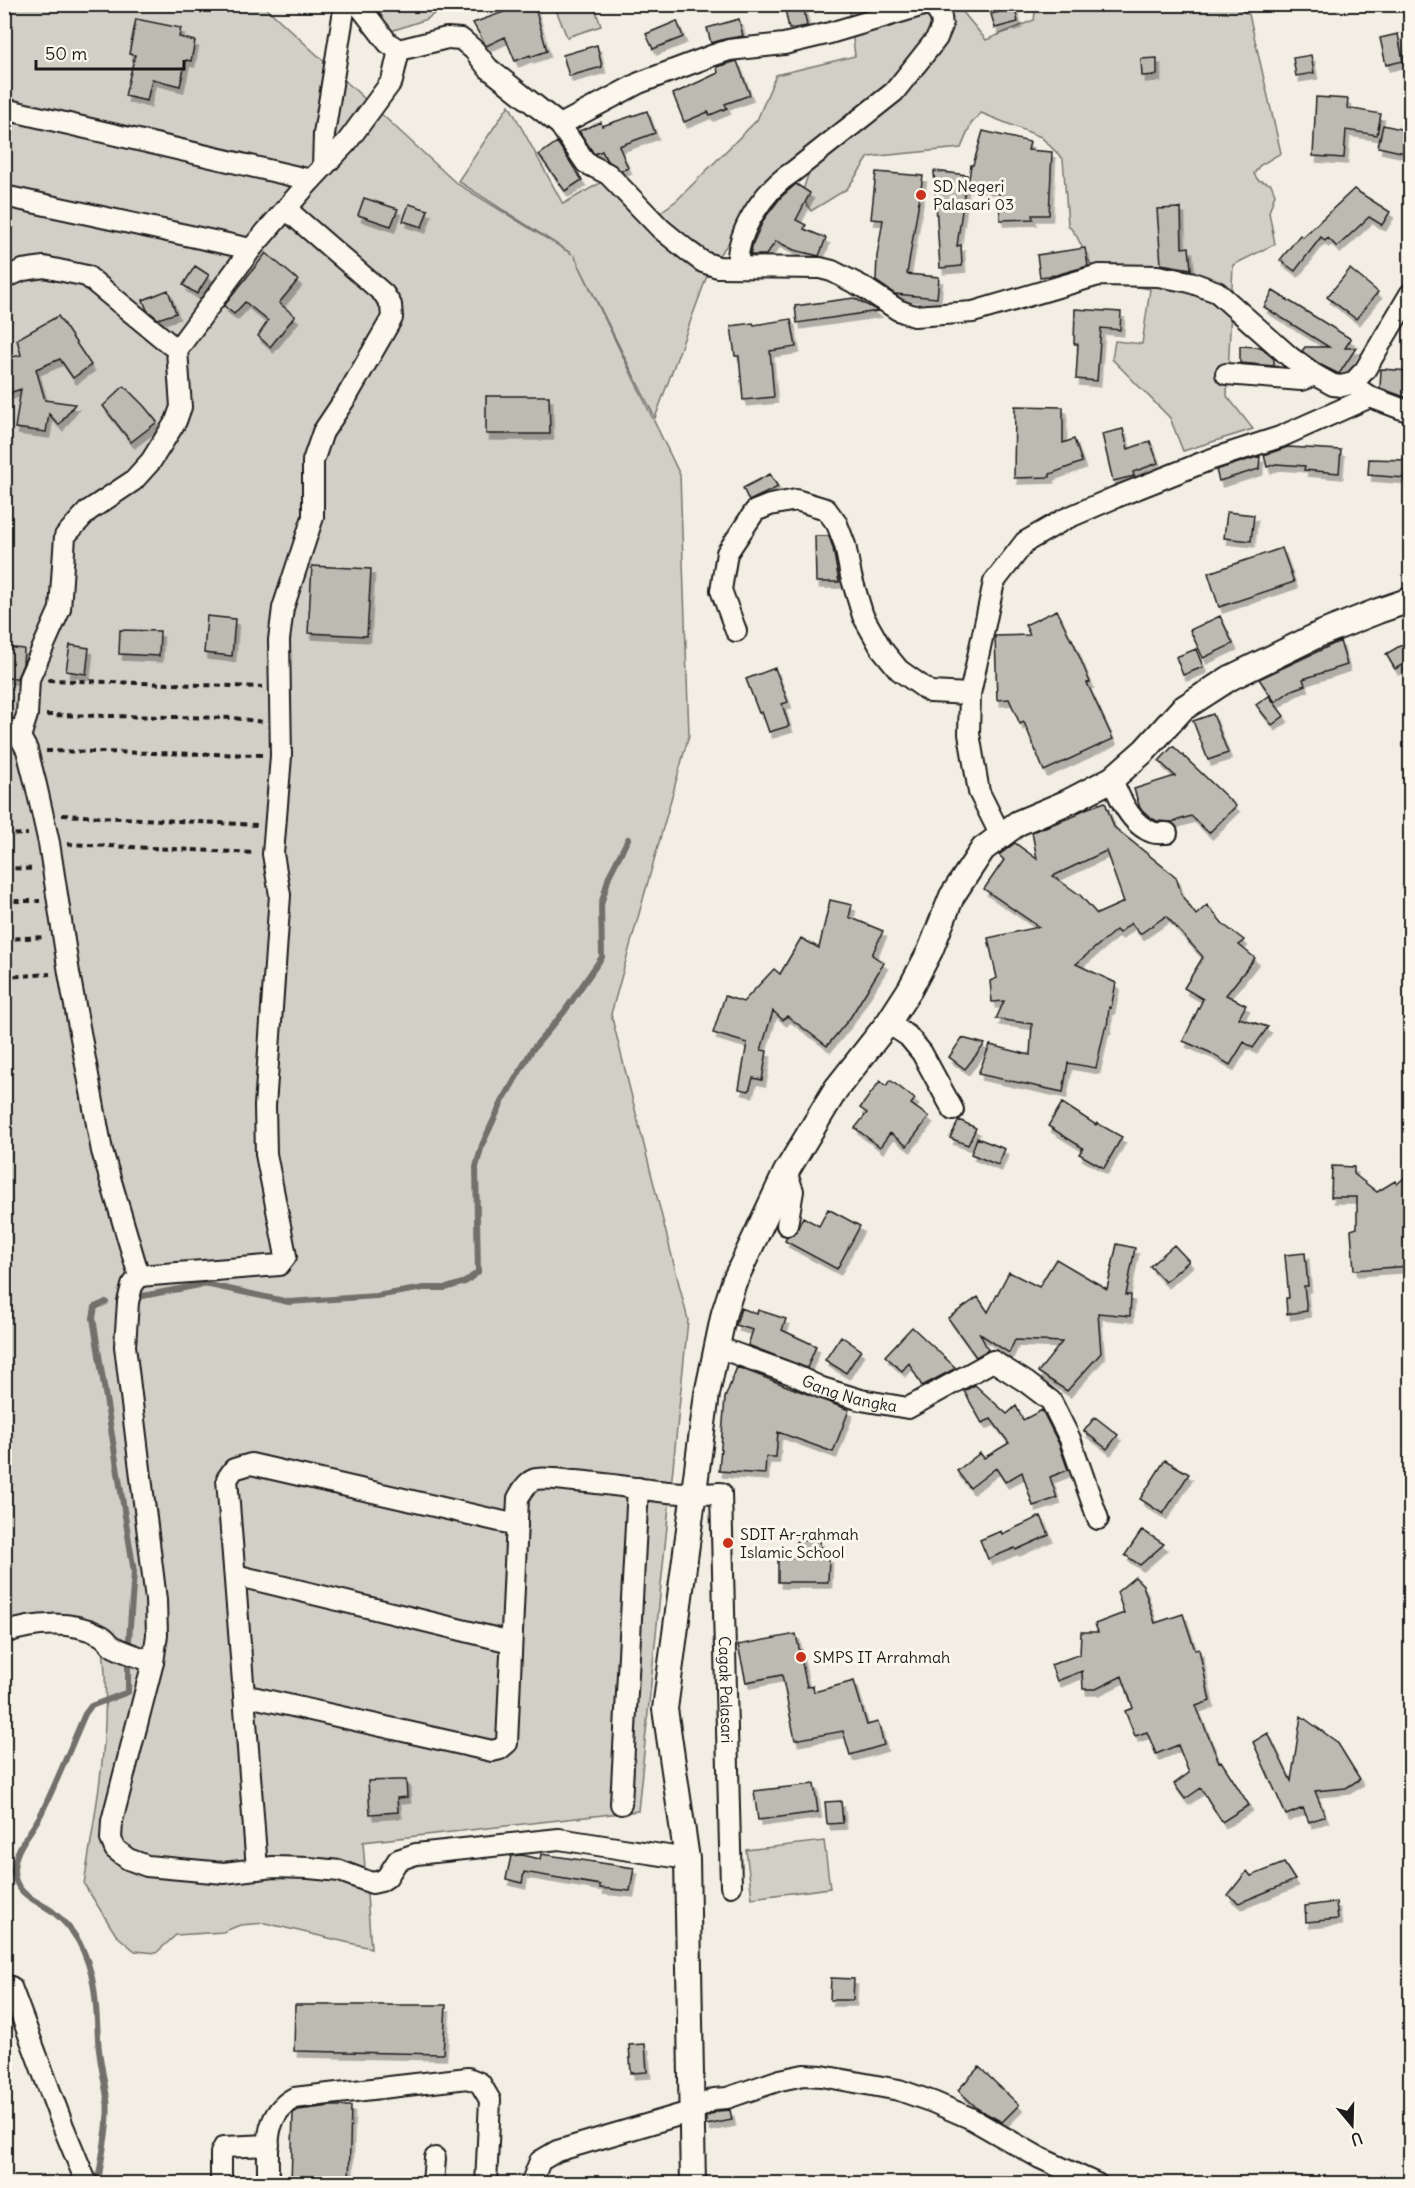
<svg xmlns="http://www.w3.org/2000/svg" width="1415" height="2188" font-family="Delius,sans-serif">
<defs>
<filter id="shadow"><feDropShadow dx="3.5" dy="6" stdDeviation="0" flood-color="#0004"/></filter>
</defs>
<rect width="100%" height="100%" fill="#f2eee4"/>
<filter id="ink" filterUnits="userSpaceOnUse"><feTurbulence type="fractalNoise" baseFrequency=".0167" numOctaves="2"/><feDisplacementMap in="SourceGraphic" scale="12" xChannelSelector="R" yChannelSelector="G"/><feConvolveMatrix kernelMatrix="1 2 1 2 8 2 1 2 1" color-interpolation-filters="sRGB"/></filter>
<g filter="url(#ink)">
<path fill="#d2cfc6" stroke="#777671" stroke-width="1.5" d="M4 5H263L456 183 572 254 458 181 509 105 563 204 607 179 647 222 677 200 757 120 776 75 855 56 849 5H957L986 40 1034 20 1036 5H1230L1249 14 1281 153 1259 166 1254 174 1258 180 1271 184 1275 194 1269 212 1275 244 1233 265 1227 396 1253 429 1183 451 1170 418 1112 359 1115 341 1142 344 1150 289 1089 279 1091 265 1076 235 1068 225 1063 159 1041 137 981 113 971 124 961 148 869 157 847 189 811 211 801 196 809 172 791 165 711 265 655 418 574 255 680 475 689 735 611 1014 688 1320 638 1811 363 1842 371 1948 265 1923 240 1925 223 1932 176 1935 156 1953 135 1951 116 1935 84 1884C97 1803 113 1723 102 1641L87 1633 5 1635Z
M363 5H446L427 19 385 33Z
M554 5H594L601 26 567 37Z
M824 1841 830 1888 752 1898 746 1850Z"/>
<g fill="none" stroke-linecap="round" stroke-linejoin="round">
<path stroke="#716f6b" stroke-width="6" d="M132 1298 205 1284 289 1302 333 1299 376 1296 424 1288H446L465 1282 478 1272 476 1167 482 1145 502 1102 532 1050 564 1012 602 957 601 905 609 876 628 839
M98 2184C101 2156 110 2126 107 2098 104 2078 99 2059 98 2039 96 2004 96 1974 79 1942 72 1930 62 1919 52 1911 36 1900 14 1894 14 1870 15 1845 33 1832 43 1810 58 1779 71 1746 85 1714L91 1706 128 1692V1653L134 1572 93 1318 95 1307 106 1302"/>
</g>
<path fill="#bdbab1" stroke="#1c1c1c" stroke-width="1.5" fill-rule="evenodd" filter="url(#shadow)" d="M526 4H534L547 51 530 57V55L515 61 505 37 486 46 473 23Z
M784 4H803L807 26 789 29Z
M1015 8 1018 22 995 28 991 14Z
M136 19 181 28 179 37 195 41 191 61 186 60 180 86 152 79 147 101 125 96 135 55 129 54Z
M739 19 743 36 725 39 711 43 707 28Z
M677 21 683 37 653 49 646 34Z
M1398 34 1403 61 1386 65 1380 38Z
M597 45 602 67 569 76 563 55Z
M1311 55 1314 73 1296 76 1293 58Z
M1157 58V75L1142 76 1141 59Z
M737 61 750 95 725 104 727 108 710 115 708 112 684 122 673 94 718 73 717 67Z
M1316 97 1348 99 1347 108 1381 114 1377 135 1346 130 1344 158 1313 156Z
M647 111 655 133 619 146 628 168 621 171 606 159 602 151 594 154 579 131 601 122 602 126Z
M1383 125 1410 131V154L1378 147Z
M983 131 1030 142 1028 150 1052 152 1049 215H1032L1033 219 1000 220 999 189 968 186 971 165H973Z
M557 142 582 180 565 191 539 155Z
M934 171 967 175 957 246 961 245 962 266 940 268Z
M876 172 923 176 907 274 939 277 937 298 895 294 876 281 877 256 883 220 871 219Z
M796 184 810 193 796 220 806 225 804 229 826 238 819 256 794 250 776 241 766 255H750L753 243 764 219 781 197Z
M1354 189 1390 212 1382 225 1369 217 1337 247 1328 238 1325 241 1321 237 1295 271 1280 260 1300 235 1303 237Z
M364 198 398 209 391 226 358 215Z
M409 204 428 210 422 227 403 221Z
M1181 208 1182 248 1189 247 1191 269 1161 264 1157 209Z
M1085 248 1088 266 1056 275 1040 277 1037 255Z
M266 253 298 280 279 303 295 316 270 347 258 336 268 321 245 302 234 314 224 306Z
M195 266 209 275 197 294 183 285Z
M1350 269 1378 292 1356 319 1327 297Z
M168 290 176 313 158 319 147 310 143 300Z
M1273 291 1351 339 1345 348H1356L1339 374 1321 365 1302 351 1305 347H1329L1264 307Z
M854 298 878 311 797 323 795 306Z
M1075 309 1121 312 1120 330 1101 328 1097 381 1076 379 1078 344H1074Z
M58 316 91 365 73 378 60 359 36 369 45 400 75 404 59 425 49 414 46 432 15 428 21 389 9 393 4 376V359L21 355 17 339Z
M791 319 796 347 770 351 774 397 743 400 739 356H735L731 326 753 323 754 325Z
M1240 346 1260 347 1274 359V366L1240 363Z
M1381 369 1410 371V399L1380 388Z
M124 386 144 406 157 422 131 442 103 406Z
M486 396H549L550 434H486Z
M1015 406 1063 407V443L1074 439 1082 462 1050 474V477L1014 478Z
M1123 429 1128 449 1150 441 1158 463 1133 472 1134 476 1113 481 1102 434Z
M1288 447 1341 450 1339 473 1304 470 1305 466 1276 464 1267 467 1264 455Z
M1260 456 1259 469 1219 481 1216 470Z
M1369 459 1406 460 1405 478 1368 475Z
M770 474 778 487 749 501 743 488Z
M1227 512 1254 515 1251 541 1224 538Z
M815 536H829L833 548 839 582H816Z
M1282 548 1294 582 1219 607 1208 573Z
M312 566 371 569 367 636 308 633Z
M1057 610 1071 640 1072 639 1090 682 1087 683 1113 739 1044 771 1024 722 1020 724 1009 699 997 700 995 636 1030 635 1025 625Z
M207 616 235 619 232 656 204 653Z
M1220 616 1233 644 1203 658 1190 630Z
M120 630 160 631 159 656 119 654Z
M1410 640V660L1395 669 1386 654Z
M1340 641 1347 665 1303 679 1305 685 1292 690 1275 702 1259 679Z
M70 645 89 648 86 674 66 671Z
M4 647 24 649 23 664 17 678H4Z
M1196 649 1203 667 1183 675 1176 657Z
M775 668 788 702 782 704 789 726 769 732 762 712 759 713 746 679Z
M1269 696 1284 716 1272 725 1256 705Z
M1213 714 1228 753 1208 760 1193 721Z
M1173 746 1236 806 1209 833 1191 816 1172 822 1157 821 1151 818 1140 808 1134 789 1175 776 1159 761Z
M1105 802 1114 827 1176 877 1182 896 1196 915 1207 905 1224 925 1244 940 1239 945 1255 958 1226 995 1246 1005 1239 1018 1268 1027 1253 1048 1244 1042 1230 1065 1209 1052 1183 1041 1203 999 1184 988 1203 957 1166 916 1140 934 1131 923 1119 933 1116 930 1076 964 1116 983 1111 1008 1109 1007 1107 1028H1105L1096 1068 1068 1063 1063 1092 978 1074 990 1045 1030 1055 1032 1024 996 1019 1004 1001 992 1002 990 981 997 978 988 938 1039 927 984 889 1004 860 999 855 1015 843 1037 859 1032 832 1077 815V813L1088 808ZM1106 851 1124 902 1097 914 1080 895 1053 876Z
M830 900 852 905 849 917 883 931 872 955 884 963 850 1018 827 1046 787 1016 783 1020 773 1011 761 1050 767 1051 762 1080 753 1078 749 1091 739 1089 747 1043 713 1033 725 996 743 1002 774 969 780 974 801 938 819 948Z
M962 1038 985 1044 965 1069 949 1057Z
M890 1080 915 1099 911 1104 929 1117 907 1146 890 1133 880 1147 855 1128 867 1113 860 1108 880 1081 886 1086Z
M1062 1103 1096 1125 1097 1123 1122 1137 1104 1168 1079 1154 1083 1148 1048 1126Z
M959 1120 976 1128 968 1145 950 1138Z
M977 1138 1005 1149 998 1165 971 1154Z
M1332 1166 1354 1167V1174L1377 1192 1395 1181 1397 1184 1410 1173V1266L1354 1270 1351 1230 1357 1228V1197H1331Z
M828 1209 860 1226 837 1269 785 1241 787 1237 796 1232 803 1217 819 1226Z
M1117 1244 1135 1248 1126 1295H1131L1130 1316 1098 1313 1101 1353 1067 1391 1038 1372 1062 1342 1015 1340 1009 1353 980 1334 988 1350 976 1357 948 1318 978 1297 988 1312 1009 1272 1039 1287 1056 1259 1107 1289Z
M1174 1245 1189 1261 1165 1282 1150 1266Z
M1305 1253 1308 1286H1304L1307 1311 1287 1314 1286 1298H1289L1285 1255Z
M741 1308 757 1314 758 1310 786 1319 782 1330 816 1346 807 1368 748 1345 753 1330 736 1325Z
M912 1327 956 1368 922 1386 909 1363 902 1371 885 1356Z
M841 1336 861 1350 846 1373 825 1360Z
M737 1367 849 1410 833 1452 778 1432 776 1457H766L765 1474 719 1471 725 1398Z
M975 1385 1007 1414 1016 1406 1023 1420 1042 1410 1059 1444 1068 1470 1050 1477 1057 1498 1033 1506 1022 1472 1005 1482 996 1468 970 1488 957 1471 980 1453 984 1458 1009 1443 991 1419 982 1423 964 1391Z
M1095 1417 1118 1435 1107 1449 1084 1431Z
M1165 1460 1189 1474 1163 1514 1140 1499Z
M1041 1516 1049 1535 1016 1550 1015 1548 988 1559 980 1540 1001 1531 1002 1534Z
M1142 1530 1164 1544 1140 1565 1125 1555Z
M820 1540 821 1557H829L828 1582H778V1557H797V1541Z
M1135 1577 1143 1585 1155 1623 1183 1614 1195 1650 1199 1649 1210 1701 1196 1706 1219 1762 1221 1761 1249 1805 1222 1822 1201 1788 1185 1799 1174 1784 1189 1773 1178 1745 1156 1754 1147 1732 1135 1736 1125 1711 1133 1708 1122 1676 1096 1689H1083L1082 1671 1057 1681 1051 1665 1080 1654 1081 1632H1098L1095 1624 1124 1613 1117 1592Z
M796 1634 807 1687 813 1686 814 1692 854 1681 867 1725 878 1722 884 1745 850 1755 843 1731 795 1740 782 1675 746 1682 738 1645Z
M1301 1716 1337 1742 1360 1779 1346 1788 1315 1791 1325 1816 1309 1822 1303 1808 1286 1815 1253 1742 1268 1733 1291 1781Z
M396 1780H406L407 1797 397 1798 398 1812 370 1814 368 1781Z
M814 1784 818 1812 758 1820 754 1791Z
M841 1801 843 1823 827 1824 825 1802Z
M541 1854 634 1868 630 1891 600 1888V1885L524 1872 522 1883 506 1879 511 1856 521 1855 540 1859Z
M1284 1863 1295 1880 1239 1903 1228 1895 1247 1871 1251 1876Z
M1336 1902 1338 1919 1306 1922 1305 1906Z
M831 1978 854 1979 853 2000H830Z
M295 2005H446L443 2054 294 2051Z
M645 2044 647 2072 631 2073 629 2045Z
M979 2067 1019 2105 1002 2122 978 2109 958 2090Z
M331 2106H351L349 2184H291L293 2113 298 2110Z
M730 2110 732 2120 706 2125V2117L718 2111Z"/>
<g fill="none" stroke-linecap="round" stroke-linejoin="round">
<g stroke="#1c1c1c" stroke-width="24">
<g id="minor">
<path d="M358 4 388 43 399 50 447 38 461 39 474 50 488 68 560 125 586 163 608 174 661 229 688 251 703 262 718 267 820 268 832 271 863 287 898 310 914 316 973 312 1099 275 1158 276 1190 282 1217 292 1290 357 1315 375 1333 385 1342 386 1353 383 1365 370 1410 294"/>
<path d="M4 109 311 180 347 142 392 81 399 50"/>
<path d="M560 125 639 83 711 56 729 50 784 44 830 33 927 4"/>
<path d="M323 167 324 134 345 4"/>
<path d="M4 196 251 249"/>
<path d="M738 267C735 232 765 189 794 171L894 92 910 72 937 38 942 26 941 17 935 8 929 4"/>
<path d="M4 278 23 270 44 267 87 276 177 350"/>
<path d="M1226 374 1301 380 1315 375"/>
<path d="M1361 391 1370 397 1410 412"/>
<path d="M736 631 721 590 727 553 755 511 770 505 796 500 826 509 837 524 845 545 851 576 863 616 881 648 899 670 930 692 970 694"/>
<path d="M4 726 20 737 27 750 36 785 49 843 69 973 102 1151 139 1276 132 1286 128 1302 125 1346 156 1600 157 1635 153 1662 112 1821 111 1839 115 1849 128 1859 147 1866 224 1873 273 1867 309 1868 340 1871 372 1883 381 1881 387 1877 398 1860 416 1854 559 1839 687 1859"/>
<path d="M20 737 27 715 29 679 60 609 65 536 88 511 133 481 151 461 176 421 181 407 177 350 251 249 311 180"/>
<path d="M1112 779C1119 798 1131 825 1152 832 1156 834 1163 833 1167 833"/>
<path d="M1001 836 979 792 969 734 970 694 994 582 1025 542 1065 519 1116 497 1209 460 1280 437 1370 397"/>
<path d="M888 1023 908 1036 922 1053 953 1110"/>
<path d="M786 1172 793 1191 787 1225"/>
<path d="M139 1276 279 1265 286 1256 266 1154 265 1106 280 895 273 854 281 756 279 640 283 608 313 517V461L323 432 347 396 392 318 391 305 384 294 286 209"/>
<path id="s1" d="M717 1347 792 1374 822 1388 861 1400 908 1408 993 1361 1026 1382 1051 1401 1070 1439 1098 1519"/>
<path d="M235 1575 511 1642"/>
<path d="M4 1633C34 1623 72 1620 100 1635 107 1638 108 1644 114 1647 126 1653 140 1657 153 1662"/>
<path d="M244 1695 227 1479 234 1469 251 1464 517 1525"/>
<path d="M621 1804 638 1488"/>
<path id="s2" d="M257 1869 244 1695 492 1751 500 1749 507 1743 518 1498C523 1490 527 1481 536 1479 548 1477 562 1480 574 1481 623 1484 672 1497 721 1493L731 1886"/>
<path d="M11 1987 63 2126 87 2184"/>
<path d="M221 2184V2153L224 2147 269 2145"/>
<path d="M268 2184C269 2152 261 2116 294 2098L468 2078 480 2083 490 2100 486 2184"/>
<path d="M433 2184 435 2158"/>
<path d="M531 2184 540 2161 557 2151 693 2111 714 2099 727 2098 780 2080 804 2075 822 2076 899 2090 933 2102 970 2118 1040 2158 1097 2184"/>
</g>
</g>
<g stroke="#1c1c1c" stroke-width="28">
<path id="major" d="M693 2184 687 1859 665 1709 707 1394 724 1313 734 1282 786 1172 836 1089 888 1023 910 989 930 951 952 896 983 849 1018 823 1068 802 1112 779 1145 750 1182 709 1230 678 1320 634 1378 611 1410 600"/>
</g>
<path stroke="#1c1c1c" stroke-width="4" stroke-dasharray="6 4.5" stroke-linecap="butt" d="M48 680 262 687
M46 715 234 718 263 722
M46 751 263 755
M62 815 258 825
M4 835 28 834
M67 844 255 853
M4 868 35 869
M4 901H40
M4 939 45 937
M4 977 50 974"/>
<use href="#minor" stroke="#fbf7ec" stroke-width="20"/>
<use href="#major" stroke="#fbf7ec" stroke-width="24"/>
</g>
</g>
<g fill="#c8321e" stroke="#fbf7ec" stroke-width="2">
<circle cx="921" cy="195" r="6"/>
<circle cx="728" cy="1543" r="6"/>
<circle cx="801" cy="1657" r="6"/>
</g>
<g text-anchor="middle" stroke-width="6" stroke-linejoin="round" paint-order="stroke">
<g font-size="16" fill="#1c1c1c" stroke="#fbf7ec" text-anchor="start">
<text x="933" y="192">SD Negeri<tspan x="933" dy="18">Palasari 03</tspan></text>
<text x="740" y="1540">SDIT Ar-rahmah<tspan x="740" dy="18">Islamic School</tspan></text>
<text x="813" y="1663">SMPS IT Arrahmah</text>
</g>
<g font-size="16" fill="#1c1c1c" stroke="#fbf7ec">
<text dy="6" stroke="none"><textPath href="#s1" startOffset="141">Gang Nangka</textPath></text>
<text dy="6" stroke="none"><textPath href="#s2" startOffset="1101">Cagak Palasari</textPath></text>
</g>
</g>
<rect width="1415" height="2188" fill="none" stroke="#fbf7ec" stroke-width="24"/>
<rect x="12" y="12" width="1391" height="2164" fill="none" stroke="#1c1c1c" stroke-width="2" filter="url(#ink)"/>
<g transform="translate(1352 2125) rotate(161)" stroke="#fbf7ec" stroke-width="4.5" paint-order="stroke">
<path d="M0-4.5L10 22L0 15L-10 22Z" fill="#1c1c1c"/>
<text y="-9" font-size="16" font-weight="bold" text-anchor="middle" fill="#1c1c1c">U</text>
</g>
<path d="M36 60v9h148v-9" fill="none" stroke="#1c1c1c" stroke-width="3"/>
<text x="45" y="60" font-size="18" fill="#1c1c1c" stroke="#fbf7ec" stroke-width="4.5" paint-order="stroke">50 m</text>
</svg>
